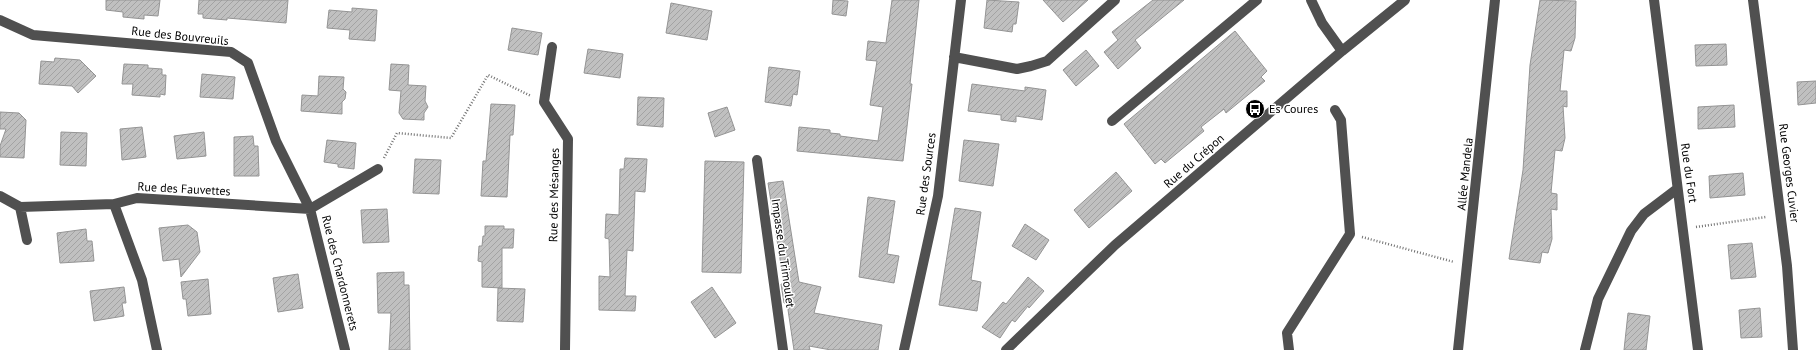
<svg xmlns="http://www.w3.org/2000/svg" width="1816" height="350" font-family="'PT Sans',sans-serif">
<defs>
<pattern id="building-hatch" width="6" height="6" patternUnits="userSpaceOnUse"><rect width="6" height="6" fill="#c0c0c0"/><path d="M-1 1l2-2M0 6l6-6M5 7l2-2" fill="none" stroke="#a3a3a3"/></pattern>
</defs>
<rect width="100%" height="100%" fill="#fff"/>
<path fill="url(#building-hatch)" stroke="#949494" d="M106 0H160L158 16 144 15V19L123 17V12L106 10Z
M199 0H288L286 23 227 18V20L203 18V14H198Z
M833 0 848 1 846 16 832 14Z
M892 0H919L910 84H912L903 161 797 151 799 127 830 130V133L840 134V136L878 141 883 107 870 105 877 61 866 60 868 41 886 43Z
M987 0 1019 2 1016 24H1013L1012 32 984 28Z
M1043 0H1088L1063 22Z
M1153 0H1184L1135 40 1141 48 1118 69 1104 52 1118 40 1112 32Z
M1540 0 1576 1 1575 38 1571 51 1564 50 1560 91H1567V107L1563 106 1565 138 1562 151 1555 150 1551 193 1557 194V210L1551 209 1552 239 1548 253 1542 252 1540 263 1509 259 1523 170 1530 65Z
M671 3 712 11 707 40 666 33Z
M352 8 377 10 375 41 349 39 350 30 327 28 329 10 352 12Z
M512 28 542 33 538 55 508 50Z
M1235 31 1267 71 1261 77 1265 81 1226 113 1224 109 1201 127 1204 131 1165 163 1161 159 1155 164 1124 124Z
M1726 44 1727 65 1696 66 1695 45Z
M588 49 623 54 620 78 584 73Z
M1086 50 1099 66 1076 86 1063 70Z
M55 58 80 60 96 76 78 93 72 86 39 84 41 61 54 62Z
M124 64 148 65V68L162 69V75H166L165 95 160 94V97L132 95 133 84H122Z
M391 64 409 65 408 85 426 86 425 101 428 107 424 113V120L403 119 399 113 401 91 389 90Z
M769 67 800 71 797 95 793 94 791 106 765 102Z
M202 74 235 77 233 99 200 97Z
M319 76 344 77 343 89 346 92 345 99 342 102V114L301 111 302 95 318 96Z
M1816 81V103L1798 105 1797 82Z
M972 84 1025 91V87L1046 90 1042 120 1016 116V122L1001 120V115L968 111Z
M638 97 664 98 663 127 637 125Z
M491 104 515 105 513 135H510L507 197 481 196 483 161H486Z
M1734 105 1735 127 1698 129V107Z
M727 107 735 130 715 137 708 113Z
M0 112 19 113 26 120 24 158 0 157V146L6 129H0Z
M142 127 146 157 122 160 120 129Z
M61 132 87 133 86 166 60 165Z
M204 132 206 156 177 159 174 136Z
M253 136 254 146H258L259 176H234V137Z
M327 140 356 143 354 169 338 167V164L324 162Z
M964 140 999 144 993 186 959 181Z
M625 158 647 159 645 192 635 191 633 251 627 250 625 296H636L635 311 599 310V276L610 277 609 239 605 238 606 214 619 215 620 169H624Z
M415 159 441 160 439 194 413 193Z
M705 161 744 162 741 273 702 272Z
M1116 172 1132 191 1089 228 1074 210Z
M1743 173 1745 195 1710 198 1709 176Z
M783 181 799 282 821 287 814 313 882 325 878 350H831L809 346 810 350H794L787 303H784L781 284H784L768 183Z
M868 197 895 201 887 254 899 256 894 283 859 277Z
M955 208 981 212 971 280 981 282 977 311 939 305Z
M387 209 389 242 363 243 361 210Z
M1025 224 1049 240 1036 260 1012 246Z
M188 225 197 232 200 252 181 277 179 259 163 261 159 228Z
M485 226H504V229H514L513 248H502V288L482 287V262L478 261 479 246H482L483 236H485Z
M86 229 87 241H92L94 261 60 263 57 233Z
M1752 243 1756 277 1731 279 1728 245Z
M404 272V285H409L410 350H389L391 313H378L377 273Z
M298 274 303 308 278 312 273 278Z
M1028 277 1044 291 1029 308 1028 306 1015 322 1012 320 1000 338 982 327 1003 302 1006 304Z
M208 279 211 314 188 316 186 299H183L181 282Z
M124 287 126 303H122L124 316 94 321 90 291Z
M712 287 736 323 715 338 691 302Z
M498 288 525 289 523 322 497 321Z
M1760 308 1762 337 1741 338 1739 310Z
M1628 313 1650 316 1646 350H1624Z"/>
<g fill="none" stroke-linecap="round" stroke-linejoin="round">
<path stroke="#727272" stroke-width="2.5" stroke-dasharray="1 2" stroke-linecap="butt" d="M384 158 397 133 451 138 488 75 531 96
M1696 227 1766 217
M1362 237 1454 262"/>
<path stroke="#505050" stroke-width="10" d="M1311 0 1322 23 1342 51
M1654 0 1698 350
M1753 0 1787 266 1793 350
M0 20 33 35 231 52 248 63 276 141 310 209 345 350
M552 47 544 102 568 139 565 350
M954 57 1017 69 1031 66 1047 61 1115 0
M1112 121 1257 0
M757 160 783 350
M0 196 20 207 114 204
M20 207 27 240
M310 209 378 169
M157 350 142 280 114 204 137 198 310 209
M904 350 938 196 961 0
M1006 350 1115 245 1342 51 1405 0
M1289 350 1287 333 1350 234 1341 120 1335 110
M1458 350 1495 0
M1585 350 1598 299 1631 231 1644 214 1677 189"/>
</g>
<defs>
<g id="bus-disc" transform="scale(1)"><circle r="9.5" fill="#000" stroke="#fff"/><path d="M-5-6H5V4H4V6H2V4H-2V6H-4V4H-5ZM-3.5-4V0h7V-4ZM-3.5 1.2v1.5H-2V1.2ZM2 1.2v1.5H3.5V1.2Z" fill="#fff"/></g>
</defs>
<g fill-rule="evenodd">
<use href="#bus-disc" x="1255" y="109"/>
</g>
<g text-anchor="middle" stroke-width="3" stroke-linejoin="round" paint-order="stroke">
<g font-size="12" fill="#000" stroke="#fff">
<text transform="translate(180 36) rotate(6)" y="4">Rue des Bouvreuils</text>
<text transform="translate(1194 161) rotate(-41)" y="4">Rue du Crépon</text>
<text transform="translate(1689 173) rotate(82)" y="4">Rue du Fort</text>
<text transform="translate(1789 173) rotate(83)" y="4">Rue Georges Cuvier</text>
<text transform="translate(926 174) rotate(-82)" y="4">Rue des Sources</text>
<text transform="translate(1465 174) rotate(-84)" y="4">Allée Mandela</text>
<text transform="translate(184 189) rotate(3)" y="4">Rue des Fauvettes</text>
<text transform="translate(554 195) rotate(-89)" y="4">Rue des Mésanges</text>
<text transform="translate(783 253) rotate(82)" y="4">Impasse du Trimoulet</text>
<text transform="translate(340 273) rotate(76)" y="4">Rue des Chardonnerets</text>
</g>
<g font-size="12" fill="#000" stroke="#fff" text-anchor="start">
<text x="1269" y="113">Es Coures</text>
</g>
</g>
</svg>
